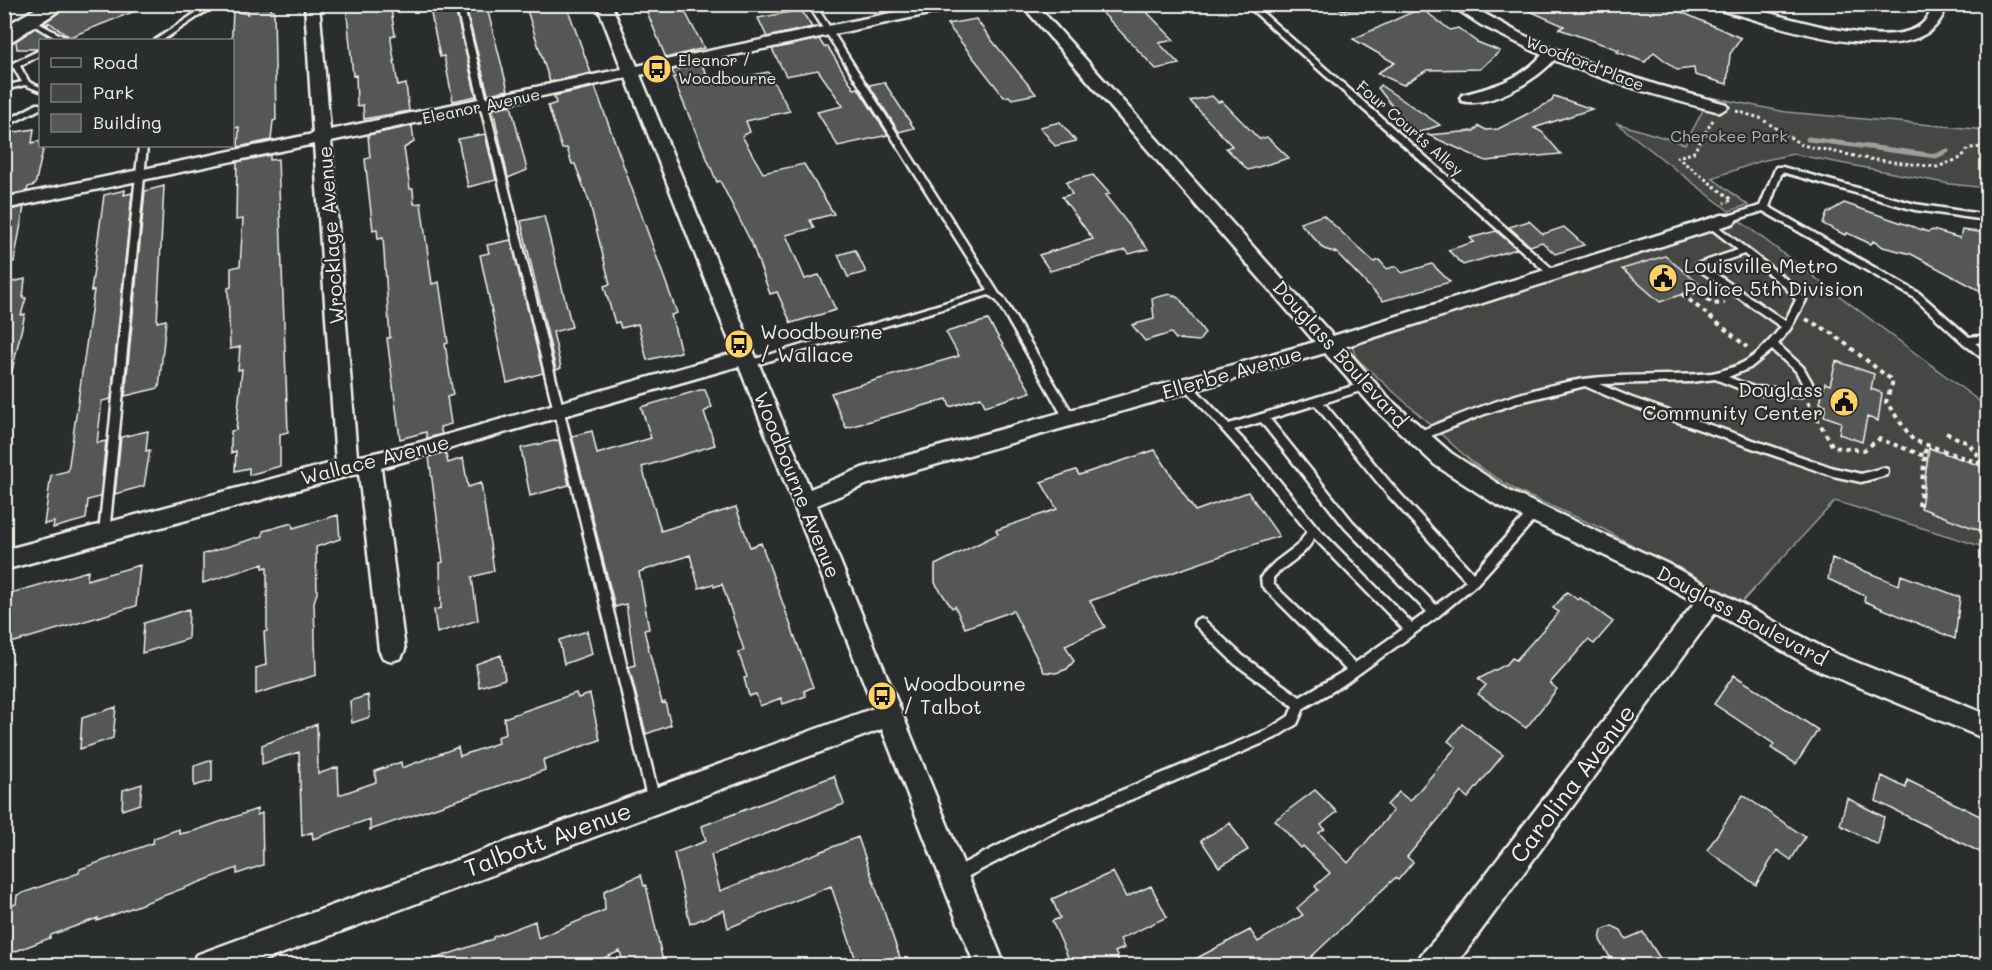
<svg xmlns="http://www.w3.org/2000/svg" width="1992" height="970" font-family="Mali,sans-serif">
<rect width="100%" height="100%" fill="#2a2d2e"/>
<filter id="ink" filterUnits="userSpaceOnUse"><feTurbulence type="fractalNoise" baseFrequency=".0167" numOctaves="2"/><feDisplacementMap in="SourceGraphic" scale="12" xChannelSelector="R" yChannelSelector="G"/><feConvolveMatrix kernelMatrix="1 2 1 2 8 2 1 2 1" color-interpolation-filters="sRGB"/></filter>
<g filter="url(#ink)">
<path fill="#444645" stroke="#9c9c96" stroke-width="1.5" d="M1710 97 1786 112 1987 130V188L1950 184 1793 154 1761 161 1712 178 1748 205 1729 211 1616 123 1685 144Z
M1740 221 1987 407V548L1835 501 1740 604 1603 529 1517 491 1473 463 1356 358 1352 345 1354 342Z"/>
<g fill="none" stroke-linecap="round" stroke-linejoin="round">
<path stroke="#9f9f9a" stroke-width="5" d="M1808 139 1936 156 1947 151"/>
</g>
<path fill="#555756" stroke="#f4f1e8" stroke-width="1.5" d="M71 4H150V5L70 37 48 22V25L44 23Z
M248 4H271V10H274L276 120 273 121 271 140 238 147 239 127 232 129V32L233 11 248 14Z
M346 4H390L395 35 391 36V40L398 86 406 84 409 111 364 119 363 105 357 106 356 75 353 76Z
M429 4H454L476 96 453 101 444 56 440 57Z
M465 4H486L508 90 488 94Z
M525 4H566L591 73 550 82Z
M661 4H681L704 48 666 58 645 7Z
M1094 4H1139L1174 40 1159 43 1179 64 1156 69Z
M1514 4H1663L1741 38 1730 54 1727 84 1695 75 1694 68 1677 70 1654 52 1645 62 1617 52 1619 50 1559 29 1564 26Z
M1421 8 1450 30 1458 28 1477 42 1500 51 1480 69 1427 70 1403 85 1377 73 1395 63 1353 39Z
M801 10 812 27 767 37 758 18Z
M976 19 990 38 1036 94 1012 99 1009 96 1004 97 947 24Z
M35 28 47 35 46 40H40V47L37 49H17L16 41Z
M819 39 824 47H828L854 89 858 88 888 135 838 146 817 112 843 106 818 70 786 76 772 49Z
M701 64 712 83 768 72 790 111 746 121 750 132 742 136 763 173 804 164 834 214 810 220 814 228 786 235 805 279 819 275 836 310 791 323 777 292 770 294 752 244 720 181 717 182 673 78 675 77 672 70Z
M884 82 914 128 899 132 869 85Z
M1380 85 1440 125 1414 134 1378 88Z
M595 87 677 313 671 315 681 352 647 360 638 324 621 328 619 322 615 323 604 286 610 284 590 204 575 164H572L567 148 562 149 548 106 556 103 554 96Z
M1212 96 1218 102 1222 101 1259 139 1267 137 1289 158 1248 170 1226 148 1232 146 1190 101Z
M1554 96 1592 109 1534 128 1542 132 1561 154 1486 161 1428 135 1474 131 1479 126 1486 130 1498 129 1552 101Z
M511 105 527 170 508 178 493 109Z
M1060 122 1076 141 1055 146 1040 127Z
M412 126 414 142 404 148 410 189H413L414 204 421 203 432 284 439 282 448 343 445 344 453 395 447 397 451 424 440 427 442 434 427 438 426 432 400 439 387 338H390L383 238 378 239 377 229 373 230 365 159 370 158 368 135Z
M34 129 32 143 40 141V146H44L35 185 28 187 27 191 4 196V148L10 133Z
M485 134 496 180 468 187 458 139Z
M270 155V160L278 159 288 432 280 434V466L249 475V468L235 471 236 451 231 453V431L236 430 242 369 238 370 240 347 230 349 228 288 231 287V268L240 266 243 219 236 220 237 162Z
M1093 175 1110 194 1105 195 1148 249 1129 254 1126 250 1050 271 1039 255 1093 239 1062 197 1072 194 1066 182Z
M164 186 157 322 166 320 159 388 125 396 145 191Z
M125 190 124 195 132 193 111 399 102 401 97 443 106 441 100 497 88 500 86 519 53 528 54 522 44 524 51 475 68 471 94 290 91 291 104 195Z
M1844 203 1928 232 1933 230 1960 238 1962 230 1980 232 1988 236V295L1911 254 1883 247 1873 241 1871 244 1847 233 1845 235 1823 224 1827 213Z
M24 207 14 262 4 261V211Z
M1323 215 1374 262 1379 260 1387 269 1396 266 1402 273 1432 264 1450 282 1383 301 1337 253 1324 249 1300 223Z
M544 216 572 327 553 332 561 368 556 370 521 221Z
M1529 221 1543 234 1564 227 1584 245 1555 254 1542 242 1530 246 1509 227Z
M1496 231 1517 249 1463 265 1448 250 1474 242 1470 238Z
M511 240 543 373 507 383 480 255 489 253 487 245Z
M855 250 866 272 848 277 838 255Z
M1665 256 1703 287 1660 302 1622 269Z
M25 279 23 298H26L21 315 25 314 12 371H4V284Z
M1171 294 1180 299 1205 333 1199 341 1176 339 1171 333 1145 341 1132 325 1154 319 1152 298Z
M988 320 1031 392 985 406 981 397 950 407 947 399 846 428 831 393 959 356 946 332Z
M1836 361 1874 374 1871 389 1882 393 1878 421 1867 417 1862 442 1839 434 1841 422 1824 416 1826 405 1820 403 1825 383 1830 385Z
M700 390H705L712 407 704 412 715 445 642 467 661 531 736 507 750 547 761 543 813 687 804 691 806 696 783 704 781 698 760 706 756 694 749 696 744 678 747 677 738 652 744 650 722 584 714 587 713 584 699 588 690 555 639 572 649 629 644 630 662 703 665 702 671 725 646 734 629 667 635 665 626 604 615 607 572 436 592 431 597 454 651 438 641 407Z
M148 431 146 451 150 450 144 486 115 494 121 437Z
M559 440 569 485 530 496 521 448Z
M1929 448 1987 468 1981 531 1921 508Z
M1155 450 1195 511 1248 492 1279 536 1090 601 1105 627 1065 645 1074 661 1067 669 1056 673 1044 672 1013 611 965 628 955 606 952 608 935 583V565L998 534 996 530 1057 509 1041 482 1076 470 1079 475Z
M445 452 448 463 463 458 468 487 481 483 494 571 472 577 478 620 437 633 434 610 441 608 440 563 443 562 429 457Z
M338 515 340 539 316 547 317 593 314 602 316 675 256 694V668L266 665 264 632 267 631V567L263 568V564L203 583V554L263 536V531L292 523 293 528Z
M1832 558 1899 585 1901 575 1960 597 1955 639 1864 601 1865 596 1828 579Z
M140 565 136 606 4 645V595L88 571 87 580Z
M1567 592 1578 600 1580 598 1613 622 1594 644 1588 640 1550 683 1557 689 1526 728 1478 694 1486 685 1478 679 1507 664 1512 658 1516 660 1559 612 1553 608Z
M189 609 188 639 142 653 144 623Z
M587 631 592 654 564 664 559 640Z
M501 655 505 679 479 687 476 664Z
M1734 675 1818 730 1796 764 1771 748 1774 744 1714 704Z
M576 693 578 698 590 694 600 740 543 760 545 770 370 830V819L313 839 312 832 302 836 299 752 262 764V745L317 724 318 774 338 767 339 795 376 782 375 771 401 762 402 768 458 747 460 756 498 743 497 737 506 734 504 718Z
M368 695 370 717 352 723 350 701Z
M116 707 113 738 80 749 82 718Z
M1462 724 1503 755 1468 798 1461 792 1407 857 1413 862 1398 880 1395 878 1311 957 1317 966H1182L1250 930 1258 942 1303 915 1297 908 1318 890 1315 886 1330 873 1303 846 1301 848 1275 820 1315 790 1337 812 1321 825 1325 829 1319 833 1348 863 1393 811 1387 805 1399 792 1410 801 1456 747 1448 741Z
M212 760V781L194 786V766Z
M834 776 844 804 711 855 720 891 858 837 903 966H858L831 886 728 928 724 910 690 924 674 853 706 841 702 826Z
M1882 776 1906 788 1907 780 1988 820V856L1876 801Z
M142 784 140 804 122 810 123 790Z
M1743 795 1805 837 1791 860 1777 850 1756 885 1707 850Z
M1847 798 1884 817 1878 845 1840 825Z
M257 809V815L262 813 263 865 237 874V868L97 921 98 918 51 935 50 938 8 954 10 935 6 936 9 906 16 904 17 895 79 873 80 869 153 843 154 838 179 829V834L194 831Z
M1230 823 1248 850 1219 867 1201 840Z
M1113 872 1126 897 1151 886 1167 917 1120 939 1124 948 1115 952 1121 966H1072L1052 921 1060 918 1052 899Z
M641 875 644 886 646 885 664 966H624L620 951 586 966H425V962L493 939V937L535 921 538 938 605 910 604 891Z
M1612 926 1621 930 1626 939 1643 932 1665 966H1615L1600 940 1602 930Z"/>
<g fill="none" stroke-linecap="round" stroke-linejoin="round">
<g stroke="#f4f1e8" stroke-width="5">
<path id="service" d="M209 4H217L163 40H155Z
M456 4H463L660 801 659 805 654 807 649 805 648 801Z
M808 4H815L999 294 1003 297 1074 416 1075 419 1074 422H1066L997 301 989 295 748 367 745 366 743 364 745 362 988 290Z
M1245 4H1253L1556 272V276H1550Z
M31 19 66 38 68 39 59 40 29 22 28 21Z
M40 50V55L20 66 29 82 40 87V91L25 85 4 90V86L22 82 14 68 4 70V66L13 63Z
M37 104H40V109L4 127V122Z
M139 146H147L109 533 108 536H100L99 533Z
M1776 167H1782L1915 204 1988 215V219L1986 220 1915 210 1782 172 1769 207 1919 293 1969 337 1988 335V341L1975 343 1988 354V363L1963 343 1913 297 1763 211 1728 222 1725 221V217L1760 206Z
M1711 221 1791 283 1806 300 1790 329 1778 344 1803 367 1812 383C1809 388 1806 395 1800 397L1753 394 1715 379 1691 382 1599 384 1632 398 1834 468 1861 474 1883 468 1887 469 1888 472 1887 475 1861 482 1833 476 1626 404 1585 386 1520 402 1482 415 1421 440H1413L1412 437 1413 434C1468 411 1525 388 1584 379 1626 373 1670 377 1712 373 1747 366 1759 354 1781 327L1696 268V264L1738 250 1708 226 1707 224ZM1744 254 1785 287 1796 300 1785 321 1706 267ZM1772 350 1796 371 1802 383 1797 389 1754 387 1728 377 1750 368Z
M1366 382 1369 384 1371 386 1369 388 1324 403 1394 487 1473 573 1530 510H1538L1539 513 1538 516 1477 584 1436 618 1343 685 1304 708 1297 724 1275 738 1048 835 959 881 954 883 949 881 947 876 949 871 1038 825 1267 730 1289 716 1293 706 1235 664 1196 626 1194 623 1196 620 1200 618 1204 620 1243 656 1300 697 1346 670 1262 586 1261 577 1263 574 1275 562 1299 544 1307 531 1257 469 1184 387 1189 383 1192 385 1229 424ZM1315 405 1386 493 1466 581 1436 605 1353 522 1270 419ZM1261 422 1345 528 1427 612 1412 623 1317 527 1265 463 1234 430ZM1314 538 1403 629 1355 663 1273 584V578C1286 563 1305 557 1314 538Z"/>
</g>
<g stroke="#f4f1e8" stroke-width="5">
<path id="minor" d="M305 4H319L330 130 622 69 597 4H611L637 66 934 4H964L957 8 640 75 810 489 862 468 1315 342 1021 4H1036L1333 336 1722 215H1734L1737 219 1734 223 1344 347 1388 398 1451 453 1511 492 1666 563 1831 652 1988 715V740L1813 668 1715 613 1463 955 1453 966H1417L1421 955 1441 933 1695 602 1650 577 1495 504 1435 465 1374 408 1325 353 868 484 817 505 1005 966H975L882 729 249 966H192L196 955 207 951 874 708 739 366 381 468 405 650 401 658 392 661 383 658 379 650 359 473 4 570V550L336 462 314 144 4 209V198L313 134ZM626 78 734 353 418 443 357 457 331 141Z
M1335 4H1401L1394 8H1342Z
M1449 4H1467L1523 35 1589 63 1657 85 1726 104 1728 107 1720 112C1664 98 1608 82 1554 60 1537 80 1489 108 1462 101L1460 98 1462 95C1493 87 1520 80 1542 55L1481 25Z
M1712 4C1720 4 1728 3 1735 5 1775 11 1893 57 1925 21 1929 17 1931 9 1933 4H1948C1940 23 1934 32 1914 39 1872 54 1788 30 1746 17 1736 14 1720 12 1712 4Z"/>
</g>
<g stroke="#f4f1e8" stroke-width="5">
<path id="primary" d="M43 4H69L12 41 4 43V27Z"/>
</g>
<path stroke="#f4f1e8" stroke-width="3" stroke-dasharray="3 3" stroke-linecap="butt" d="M1736 111 1760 118 1802 145 1869 159 1937 167 1961 158 1969 148 1988 147
M1713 120 1693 153 1677 157 1732 200 1724 203"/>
<path stroke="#f4f1e8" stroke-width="4" stroke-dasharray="4.5 4.5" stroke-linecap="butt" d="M1682 294 1747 347
M1684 295 1698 291 1713 304 1725 303
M1806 319 1833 334 1893 381 1886 402 1913 440 1988 466
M1808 402 1833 447 1864 450 1879 439 1925 456 1926 445
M1946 433 1968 443 1987 466
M1919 506 1925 456"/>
<use href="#service" fill="#2a2d2e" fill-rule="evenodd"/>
<use href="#minor" fill="#2a2d2e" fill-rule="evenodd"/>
<use href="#primary" fill="#2a2d2e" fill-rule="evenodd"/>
</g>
</g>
<defs>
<g id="bus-disc" transform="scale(1.5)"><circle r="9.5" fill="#ffd166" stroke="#2a2d2e"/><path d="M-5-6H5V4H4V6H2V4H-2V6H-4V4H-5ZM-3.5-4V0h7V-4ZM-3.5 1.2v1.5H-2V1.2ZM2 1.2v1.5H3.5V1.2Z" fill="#111"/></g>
<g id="civic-disc" transform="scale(1.5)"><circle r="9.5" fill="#ffd166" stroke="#2a2d2e"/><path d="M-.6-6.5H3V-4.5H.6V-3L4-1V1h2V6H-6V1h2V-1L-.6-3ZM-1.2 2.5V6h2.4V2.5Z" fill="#111"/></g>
</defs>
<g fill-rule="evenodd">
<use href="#bus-disc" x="657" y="69"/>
<use href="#civic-disc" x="1663" y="278"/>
<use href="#bus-disc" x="739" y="344"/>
<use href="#civic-disc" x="1844" y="402"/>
<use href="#bus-disc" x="882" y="696"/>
</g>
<g text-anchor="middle" stroke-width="4.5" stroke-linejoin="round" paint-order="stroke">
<g font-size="16" fill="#f4f1e8" stroke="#2a2d2e" text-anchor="start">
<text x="678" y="66">Eleanor /<tspan x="678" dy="18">Woodbourne</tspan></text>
</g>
<g font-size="16" fill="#f4f1e8" stroke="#2a2d2e">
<text transform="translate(1585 63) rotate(21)" y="6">Woodford Place</text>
<text transform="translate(481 106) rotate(-12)" y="6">Eleanor Avenue</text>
<text transform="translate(1410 128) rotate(41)" y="6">Four Courts Alley</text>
</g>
<g font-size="16" fill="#b6b5af" stroke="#2a2d2e">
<text x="1729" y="142">Cherokee Park</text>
</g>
<g font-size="20" fill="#f4f1e8" stroke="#2a2d2e">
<text transform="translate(331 235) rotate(-94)" y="7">Wrocklage Avenue</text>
<text transform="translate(1340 354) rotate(48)" y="7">Douglass Boulevard</text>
<text transform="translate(1232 373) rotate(-16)" y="7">Ellerbe Avenue</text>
<text transform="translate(375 460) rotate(-14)" y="7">Wallace Avenue</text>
<text transform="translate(797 485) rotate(68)" y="7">Woodbourne Avenue</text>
<text transform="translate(1742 616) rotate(28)" y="7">Douglass Boulevard</text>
</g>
<g font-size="20" fill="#f4f1e8" stroke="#2a2d2e" text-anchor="start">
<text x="1684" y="273">Louisville Metro<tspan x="1684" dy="23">Police 5th Division</tspan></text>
<text x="760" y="339">Woodbourne<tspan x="760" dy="23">/ Wallace</tspan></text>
<text x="1823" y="397" text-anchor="end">Douglass<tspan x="1823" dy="23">Community Center</tspan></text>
<text x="903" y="691">Woodbourne<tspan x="903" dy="23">/ Talbot</tspan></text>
</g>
<g font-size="24" fill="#f4f1e8" stroke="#2a2d2e">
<text transform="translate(1573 784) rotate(-53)" y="8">Carolina Avenue</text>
<text transform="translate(548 840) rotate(-20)" y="8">Talbott Avenue</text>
</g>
</g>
<rect width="1992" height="970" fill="none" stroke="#2a2d2e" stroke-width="24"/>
<rect x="12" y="12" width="1968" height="946" fill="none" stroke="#f4f1e8" stroke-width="2" filter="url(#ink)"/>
<rect x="39" y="39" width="195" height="108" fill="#2a2d2e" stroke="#7b7b78" stroke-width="1.5"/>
<rect x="51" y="58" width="30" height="9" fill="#2a2d2e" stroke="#7b7b78" stroke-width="1.5"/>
<text x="93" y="69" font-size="18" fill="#f4f1e8">Road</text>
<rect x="51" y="84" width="30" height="18" fill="#444645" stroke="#7b7b78" stroke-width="1.5"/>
<text x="93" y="99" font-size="18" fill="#f4f1e8">Park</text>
<rect x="51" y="114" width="30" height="18" fill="#555756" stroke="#7b7b78" stroke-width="1.5"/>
<text x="93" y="129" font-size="18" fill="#f4f1e8">Building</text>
</svg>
